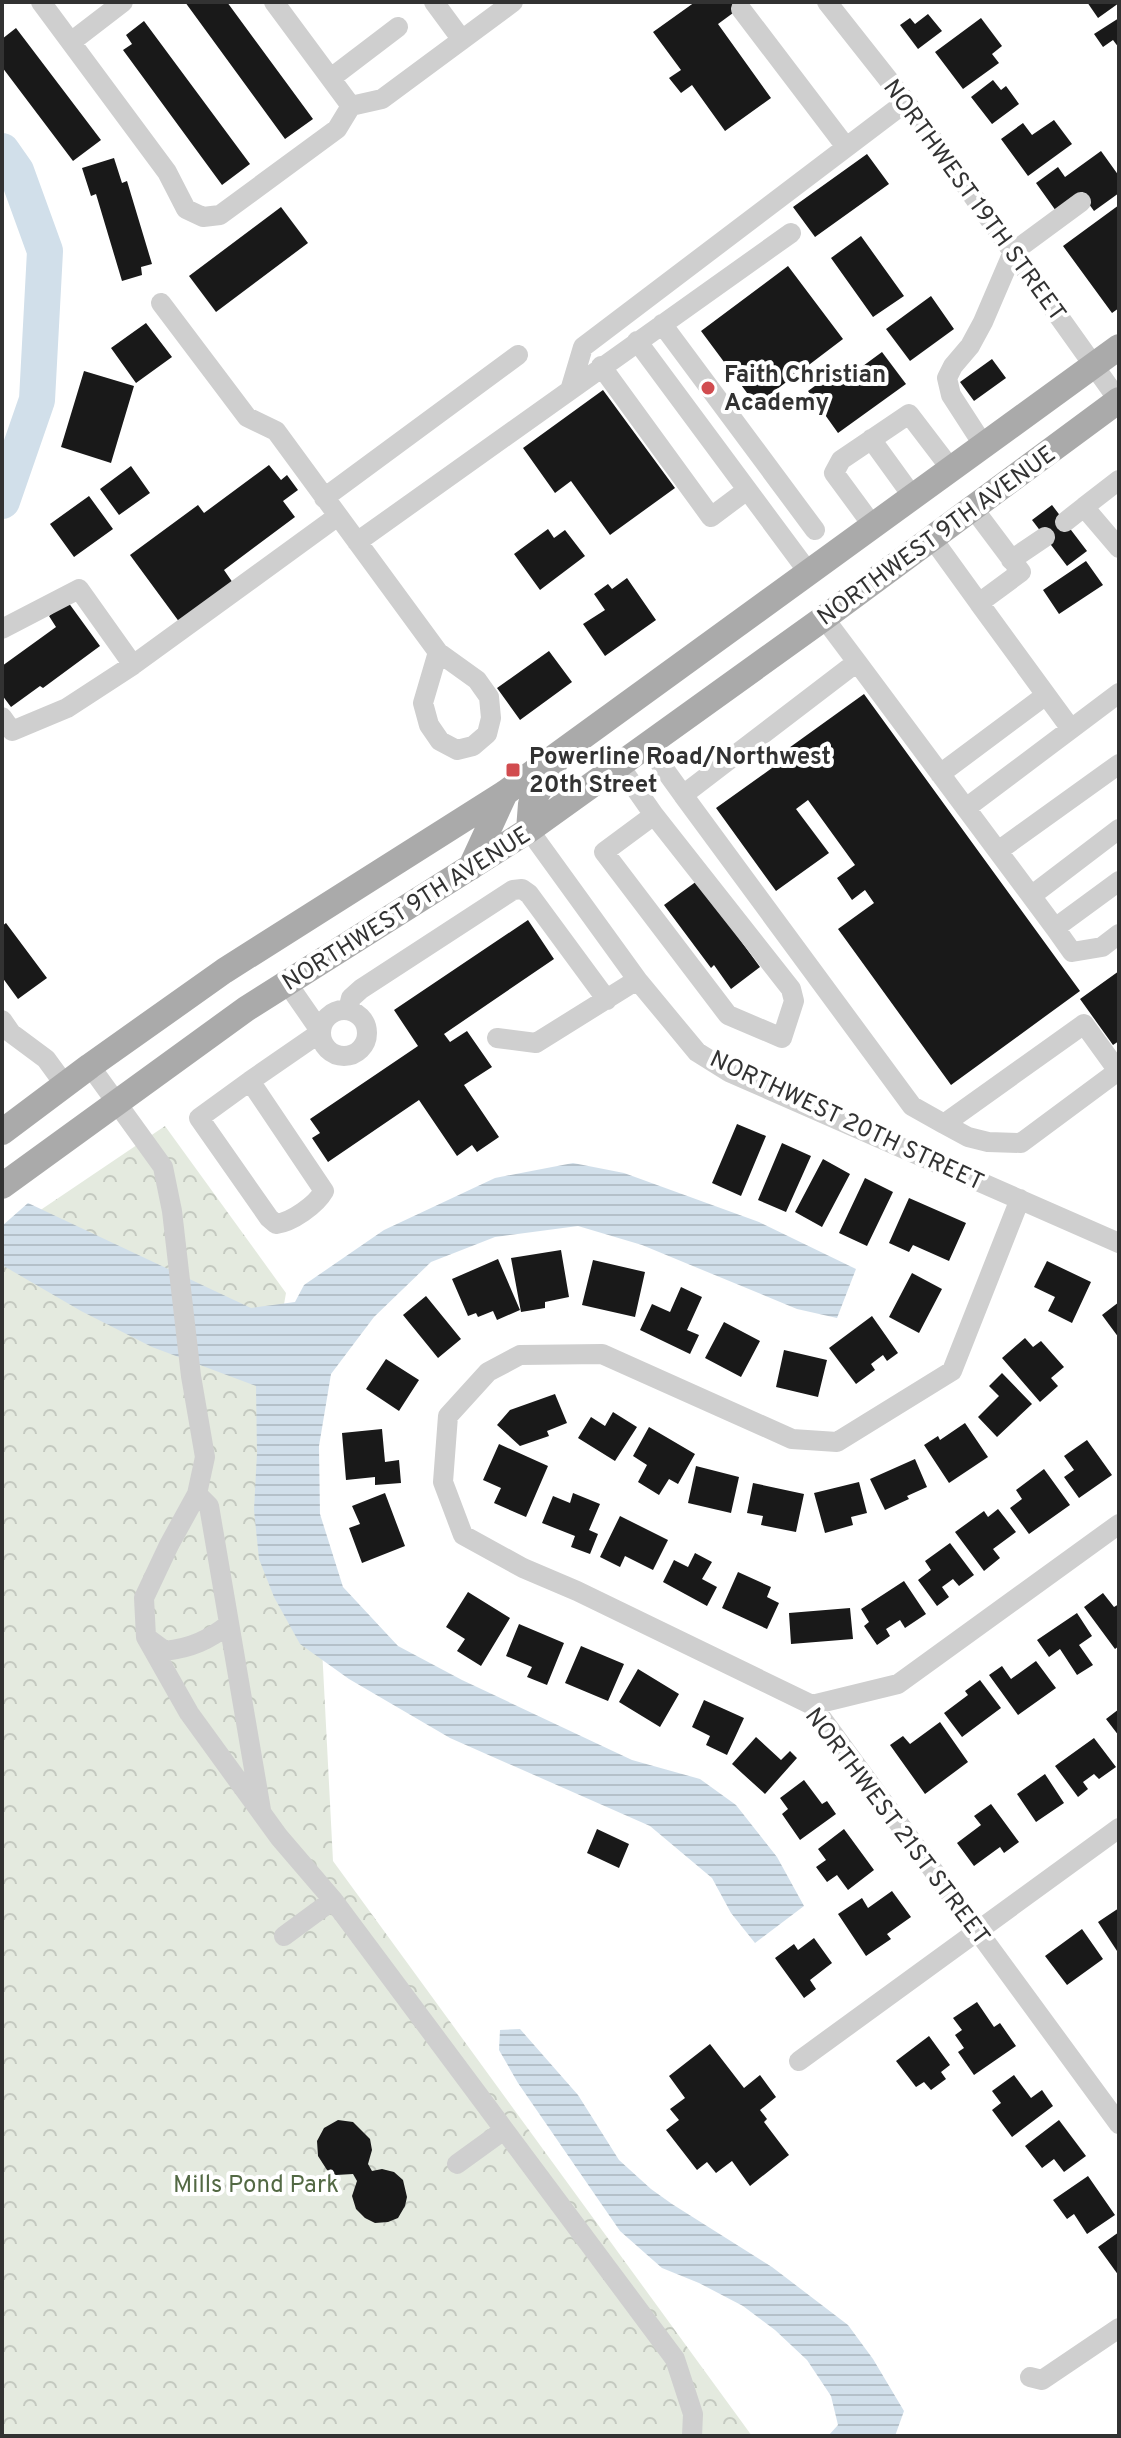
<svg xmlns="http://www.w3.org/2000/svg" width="1121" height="2438" font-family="Overpass,sans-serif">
<defs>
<pattern id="forest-crowns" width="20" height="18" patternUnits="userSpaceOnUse" patternTransform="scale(2)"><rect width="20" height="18" fill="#e4eadf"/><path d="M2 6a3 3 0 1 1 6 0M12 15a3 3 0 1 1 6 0" fill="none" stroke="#c4c9c0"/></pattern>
<pattern id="water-rules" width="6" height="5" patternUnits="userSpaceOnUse" patternTransform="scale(2)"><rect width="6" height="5" fill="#d1dfea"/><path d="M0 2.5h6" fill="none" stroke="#b4c0c9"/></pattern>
</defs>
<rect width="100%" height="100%" fill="#fff"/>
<path fill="url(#forest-crowns)" d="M165 1126 286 1293 268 1395 322 1648 333 1861 752 2436H2V1236Z"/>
<path fill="url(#water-rules)" d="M573 1163 624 1173 759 1222 856 1269 837 1318 797 1309 642 1245 578 1226 495 1237 431 1262 374 1317 331 1374 319 1446 320 1514 343 1587 398 1646 462 1680 632 1760 700 1779 736 1805 777 1857 804 1906 755 1943 731 1913 712 1878 650 1826 450 1738 349 1679 300 1644 274 1597 259 1559 254 1510 257 1453 256 1386 152 1347 81 1311 2 1265V1226L28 1203 251 1308 295 1302 304 1285 384 1230 495 1178Z
M520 2029 578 2095 619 2160 651 2189 672 2204 772 2267 848 2325 873 2359 904 2411 895 2436H828L838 2425 831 2396 807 2360 775 2330 743 2306 699 2283 662 2268 620 2231 518 2083 499 2050 500 2030Z"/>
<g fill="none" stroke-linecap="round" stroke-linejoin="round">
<path stroke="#d1dfea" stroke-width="36" d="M2 151 16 171 45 251 37 400 2 501"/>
</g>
<path fill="#191919" d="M185 2H227L313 119 285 139Z
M695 2H748L718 24 771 98 725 131 692 85 681 93 669 78 681 70 653 32Z
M1087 2H1119V3L1098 18Z
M928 14 942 31 918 49 900 25 910 18 915 24Z
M981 18 1002 46 992 54 999 63 963 89 935 52Z
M1119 18V48L1113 40 1103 47 1094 34Z
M144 21 250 164 222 185 123 50 132 44 126 35Z
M16 28 101 140 73 161 2 67V39Z
M993 80 1001 90 1006 86 1019 104 992 124 971 97Z
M1054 120 1072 144 1028 176 1001 139 1023 123 1032 135Z
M1101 151 1119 176V193L1094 211 1081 193 1056 211 1036 183 1058 167 1065 177Z
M867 154 889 184 815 237 793 207Z
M114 158 122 183 127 181 152 264 141 267 142 275 122 281 96 194 91 196 82 168Z
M1119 205V308L1112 313 1063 246Z
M281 207 308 243 216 312 189 276Z
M861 236 904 296 873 317 831 258Z
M788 266 843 339 756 405 701 331Z
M931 296 954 329 910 361 886 329Z
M146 323 172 357 136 383 111 348Z
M882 352 906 384 838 433 808 391 841 367 848 377Z
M992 359 1006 378 974 401 960 382Z
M84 371 134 386 111 463 61 447Z
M603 390 675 488 610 535 571 481 555 493 523 448Z
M269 465 281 480 287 475 298 490 283 501 295 517 224 570 233 583 180 623 130 555 198 505 204 513Z
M131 466 150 493 119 515 100 489Z
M89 496 113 529 74 557 50 524Z
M1052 505 1087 551 1067 566 1032 520Z
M548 529 554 538 565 530 585 556 540 590 514 554Z
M1086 561 1103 585 1059 614 1043 590Z
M627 578 656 620 605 656 583 624 605 610 594 594 608 584 612 589Z
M68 602 100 646 43 688 40 686 11 707 2 695V666L56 627 49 616Z
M549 651 572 682 520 720 497 688Z
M864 694 1080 991 951 1085 838 929 874 903 865 890 852 900 837 878 855 865 808 800 796 809 829 853 776 891 716 808 772 768 768 763Z
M697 881 760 967 731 989 714 965 711 968 664 905Z
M528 920 554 959 444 1034 450 1042 467 1031 492 1067 464 1085 499 1137 477 1152 472 1145 457 1156 419 1100 328 1162 312 1138 320 1133 310 1119 418 1046 394 1010Z
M6 923 47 978 18 999 2 977V926Z
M1119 971V1041L1113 1045 1080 999Z
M737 1124 766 1136 741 1196 712 1183Z
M782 1143 811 1156 786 1212 758 1200Z
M823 1159 850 1174 822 1227 795 1212Z
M865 1178 893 1192 867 1246 839 1233Z
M909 1198 966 1223 949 1261 913 1245 909 1252 889 1243Z
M561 1250 569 1297 545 1302V1308L521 1312 511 1258Z
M498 1259 520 1310 497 1320 493 1311 478 1317 476 1313 468 1316 452 1279Z
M593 1260 645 1272 635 1317 582 1305Z
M1047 1261 1091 1282 1072 1323 1048 1311 1055 1297 1034 1287Z
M912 1273 942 1289 919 1333 889 1317Z
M681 1287 702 1297 687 1330 699 1335 690 1354 640 1330 652 1304 670 1312Z
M426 1296 461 1339 438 1358 403 1315Z
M1119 1302V1338L1102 1315Z
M872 1316 898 1353 887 1361 883 1355 871 1364 875 1370 856 1384 829 1348Z
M724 1322 760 1341 741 1377 705 1358Z
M1025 1338 1033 1347 1041 1341 1064 1367 1051 1378 1058 1386 1040 1402 1002 1358Z
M784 1350 827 1360 818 1397 776 1387Z
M386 1359 419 1380 399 1411 366 1389Z
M1002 1373 1032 1404 997 1437 978 1417 999 1396 989 1386Z
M555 1394 567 1423 547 1431 549 1436 520 1446 497 1425 510 1410Z
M613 1412 637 1427 615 1461 578 1438 591 1417 605 1426Z
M965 1423 988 1457 949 1483 924 1445 938 1436 940 1440Z
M649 1427 695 1454 678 1484 669 1479 659 1495 638 1482 647 1465 633 1456Z
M382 1429 385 1462 399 1460 401 1483 375 1485V1477L346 1480 342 1433Z
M1087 1440 1112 1475 1079 1498 1064 1477 1074 1470 1064 1456Z
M499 1444 548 1466 526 1517 494 1503 501 1488 483 1480Z
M915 1459 927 1487 907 1496 909 1499 885 1510 870 1479Z
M696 1466 739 1477 731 1513 688 1503Z
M1044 1469 1070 1505 1029 1534 1010 1508 1022 1499 1016 1490Z
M859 1482 867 1513 851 1517 853 1525 825 1533 814 1493Z
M753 1483 804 1494 796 1532 761 1525 763 1516 747 1513Z
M385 1493 405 1546 362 1563 349 1528 360 1524 352 1506Z
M573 1493 600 1504 589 1530 598 1534 590 1554 571 1547 575 1536 542 1523 553 1496 570 1503Z
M998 1509 1016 1532 993 1549 1000 1558 984 1571 955 1532 984 1511 988 1517Z
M620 1516 668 1540 653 1570 625 1556 620 1567 600 1557Z
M950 1543 974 1575 959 1586 953 1579 942 1587 949 1597 937 1606 918 1580 931 1570 925 1561Z
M695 1553 712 1562 702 1579 717 1587 707 1606 663 1582 674 1560 688 1567Z
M738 1572 771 1587 767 1597 779 1603 767 1629 722 1608Z
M904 1581 926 1614 905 1628 900 1620 886 1629 890 1636 877 1645 864 1626 869 1622 861 1609Z
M468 1592 510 1618 481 1666 457 1651 465 1639 446 1627Z
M1103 1593 1114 1607 1119 1604V1646L1115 1649 1084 1607Z
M850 1608 853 1639 791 1644 789 1613Z
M1077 1613 1092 1636 1079 1645 1093 1665 1077 1675 1060 1649 1049 1657 1037 1640Z
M519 1624 564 1643 547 1685 527 1677 532 1667 506 1656Z
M581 1646 624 1664 608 1701 565 1683Z
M1036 1661 1056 1688 1018 1715 989 1675 1002 1666 1011 1679Z
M638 1669 679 1694 660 1727 619 1702Z
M980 1680 1001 1708 962 1737 944 1713 968 1695 965 1691Z
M704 1700 744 1718 727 1755 706 1745 710 1736 692 1727Z
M1119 1709V1736L1106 1719Z
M940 1722 968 1762 925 1794 890 1745 903 1736 910 1744Z
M756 1737 781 1760 790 1751 797 1758 765 1794 732 1764Z
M1094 1738 1116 1767 1099 1779 1094 1774 1083 1782 1088 1789 1078 1797 1055 1766Z
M1045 1774 1064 1803 1036 1822 1017 1794Z
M804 1780 822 1804 827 1801 836 1814 800 1840 782 1814 788 1809 780 1798Z
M991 1804 1019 1842 1004 1853 1000 1847 974 1866 957 1843 981 1825 974 1816Z
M597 1829 629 1844 619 1868 587 1853Z
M844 1829 874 1870 848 1890 837 1875 827 1882 816 1867 826 1860 818 1849Z
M892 1891 911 1917 887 1934 891 1939 866 1956 838 1914 862 1898 868 1908Z
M1119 1908V1954L1098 1922Z
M1082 1929 1103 1959 1067 1985 1045 1956Z
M814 1938 832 1963 810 1980 816 1989 804 1998 775 1958 794 1944 798 1950Z
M977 2002 994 2027 1000 2023 1016 2046 974 2075 958 2052 964 2048 955 2035 962 2030 953 2018Z
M929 2036 950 2065 941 2072 946 2079 931 2090 924 2082 916 2087 896 2061Z
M710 2044 744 2088 760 2075 776 2097 760 2110 767 2119 764 2122 789 2155 750 2186 732 2161 716 2173 707 2162 697 2170 666 2130 679 2120 670 2109 685 2098 669 2076Z
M1014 2075 1031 2098 1042 2090 1053 2106 1012 2137 992 2110 1001 2103 992 2091Z
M338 2120 353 2122 370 2139 372 2150 368 2164 372 2171 382 2169 394 2172 403 2180 407 2197 405 2206 398 2218 388 2222 375 2223 365 2218 356 2209 352 2196 357 2181 353 2174 336 2175 327 2170 318 2156 317 2141 324 2128Z
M1059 2120 1086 2156 1064 2172 1054 2159 1042 2168 1025 2146Z
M1088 2176 1115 2215 1087 2234 1074 2214 1067 2219 1053 2200Z
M1119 2232V2276L1098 2247Z"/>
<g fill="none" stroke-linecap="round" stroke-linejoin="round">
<path stroke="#cfcfcf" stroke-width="20" d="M41 2 167 172 186 209 203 217 220 215 337 129 351 106 382 99 513 2
M274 2 351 106
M434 2 462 40
M827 2 906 102 1119 401
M741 9 846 147
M71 42 123 2
M331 78 398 27
M161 303 247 417 276 431 438 652 477 680 489 697 491 718 487 734 473 746 457 750 440 741 429 725 423 703 438 652
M662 324 815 530
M637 341 809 573
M601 366 711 517 747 490
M571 387 583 347 906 102
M871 439 913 497
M984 446 951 395 947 378 953 366 970 346 983 322 1013 252 1081 202
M1119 480 1084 507 1119 548
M324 498 518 355
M1065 522 1084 507
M873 526 834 473 841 460 909 414 951 469
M932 538 979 603 1021 572 973 508
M357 542 791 233
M1011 560 1045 537
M979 603 1071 729
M2 629 79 589 133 665 338 516
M857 662 1055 928
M2 717 12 731 67 708 133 665
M647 745 683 795 857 662 824 618
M619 765 654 815 604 852 728 1015 782 1038 794 1001 791 989 654 815
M940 774 1046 695
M683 795 912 1106 944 1124
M966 808 1119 693
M529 830 639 982 697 1052 729 1072 1119 1243
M998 851 1119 764
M1119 881 1055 928 1072 952 1102 947 1119 934
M1031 896 1119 829
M348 1010 351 998 361 989 513 890 522 889 529 894 607 1000
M321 1033a23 23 0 1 1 46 0a23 23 0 1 1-46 0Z
M2 1020 11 1033 46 1059 65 1085
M497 1038 536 1043 637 980
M90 1066 163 1167 172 1211 191 1376 205 1457 197 1494 169 1545 144 1598 146 1637 189 1713 279 1837 333 1900 675 2359 693 2414 692 2436
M1118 1071 1084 1024 944 1124 968 1137 988 1142 1021 1143 1118 1071H1119
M250 1081 199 1118 269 1218 276 1224C292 1222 316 1205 324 1191L250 1081 321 1032 287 983
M1020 1199 952 1371 837 1442 792 1439 602 1354 520 1355 488 1372 448 1416 443 1482 463 1535 523 1568 577 1591 812 1705 1119 2124
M197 1494 209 1506 261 1810
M146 1637 165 1651C191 1648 209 1640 229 1624
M812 1705 898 1684 1119 1524
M284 1936 333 1900
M799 2061 1119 1828
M457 2164 504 2130
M1030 2377 1042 2380 1119 2328"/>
<path stroke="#aaa" stroke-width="26" d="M529 830 531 804 556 761
M471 867 505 793
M2 1132 90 1066 224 971 505 793 1119 347
M2 1186 246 1009 529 830 824 618 1119 400"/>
</g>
<g fill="#d14c4f" stroke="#fff" stroke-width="3">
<circle cx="708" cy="388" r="8"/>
<rect x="505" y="762" width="16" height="16" rx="4"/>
</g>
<g text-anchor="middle" stroke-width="8" stroke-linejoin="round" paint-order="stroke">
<g font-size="24" fill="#323232" stroke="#fff">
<text transform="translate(975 200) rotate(54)" y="8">NORTHWEST 19TH STREET</text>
<text transform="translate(936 535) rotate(-36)" y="8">NORTHWEST 9TH AVENUE</text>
<text transform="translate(406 908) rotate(-32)" y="8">NORTHWEST 9TH AVENUE</text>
<text transform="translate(847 1120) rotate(25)" y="8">NORTHWEST 20TH STREET</text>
<text transform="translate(898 1826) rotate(53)" y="8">NORTHWEST 21ST STREET</text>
</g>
<g font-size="24" font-weight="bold" fill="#323232" stroke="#fff" text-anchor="start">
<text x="724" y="382">Faith Christian<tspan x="724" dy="28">Academy</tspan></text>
<text x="529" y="764">Powerline Road/Northwest<tspan x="529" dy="28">20th Street</tspan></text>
</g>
<g font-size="24" fill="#536944" stroke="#fff">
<text x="256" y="2192">Mills Pond Park</text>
</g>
</g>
<rect width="1121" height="2438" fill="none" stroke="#323232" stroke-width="8"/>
</svg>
